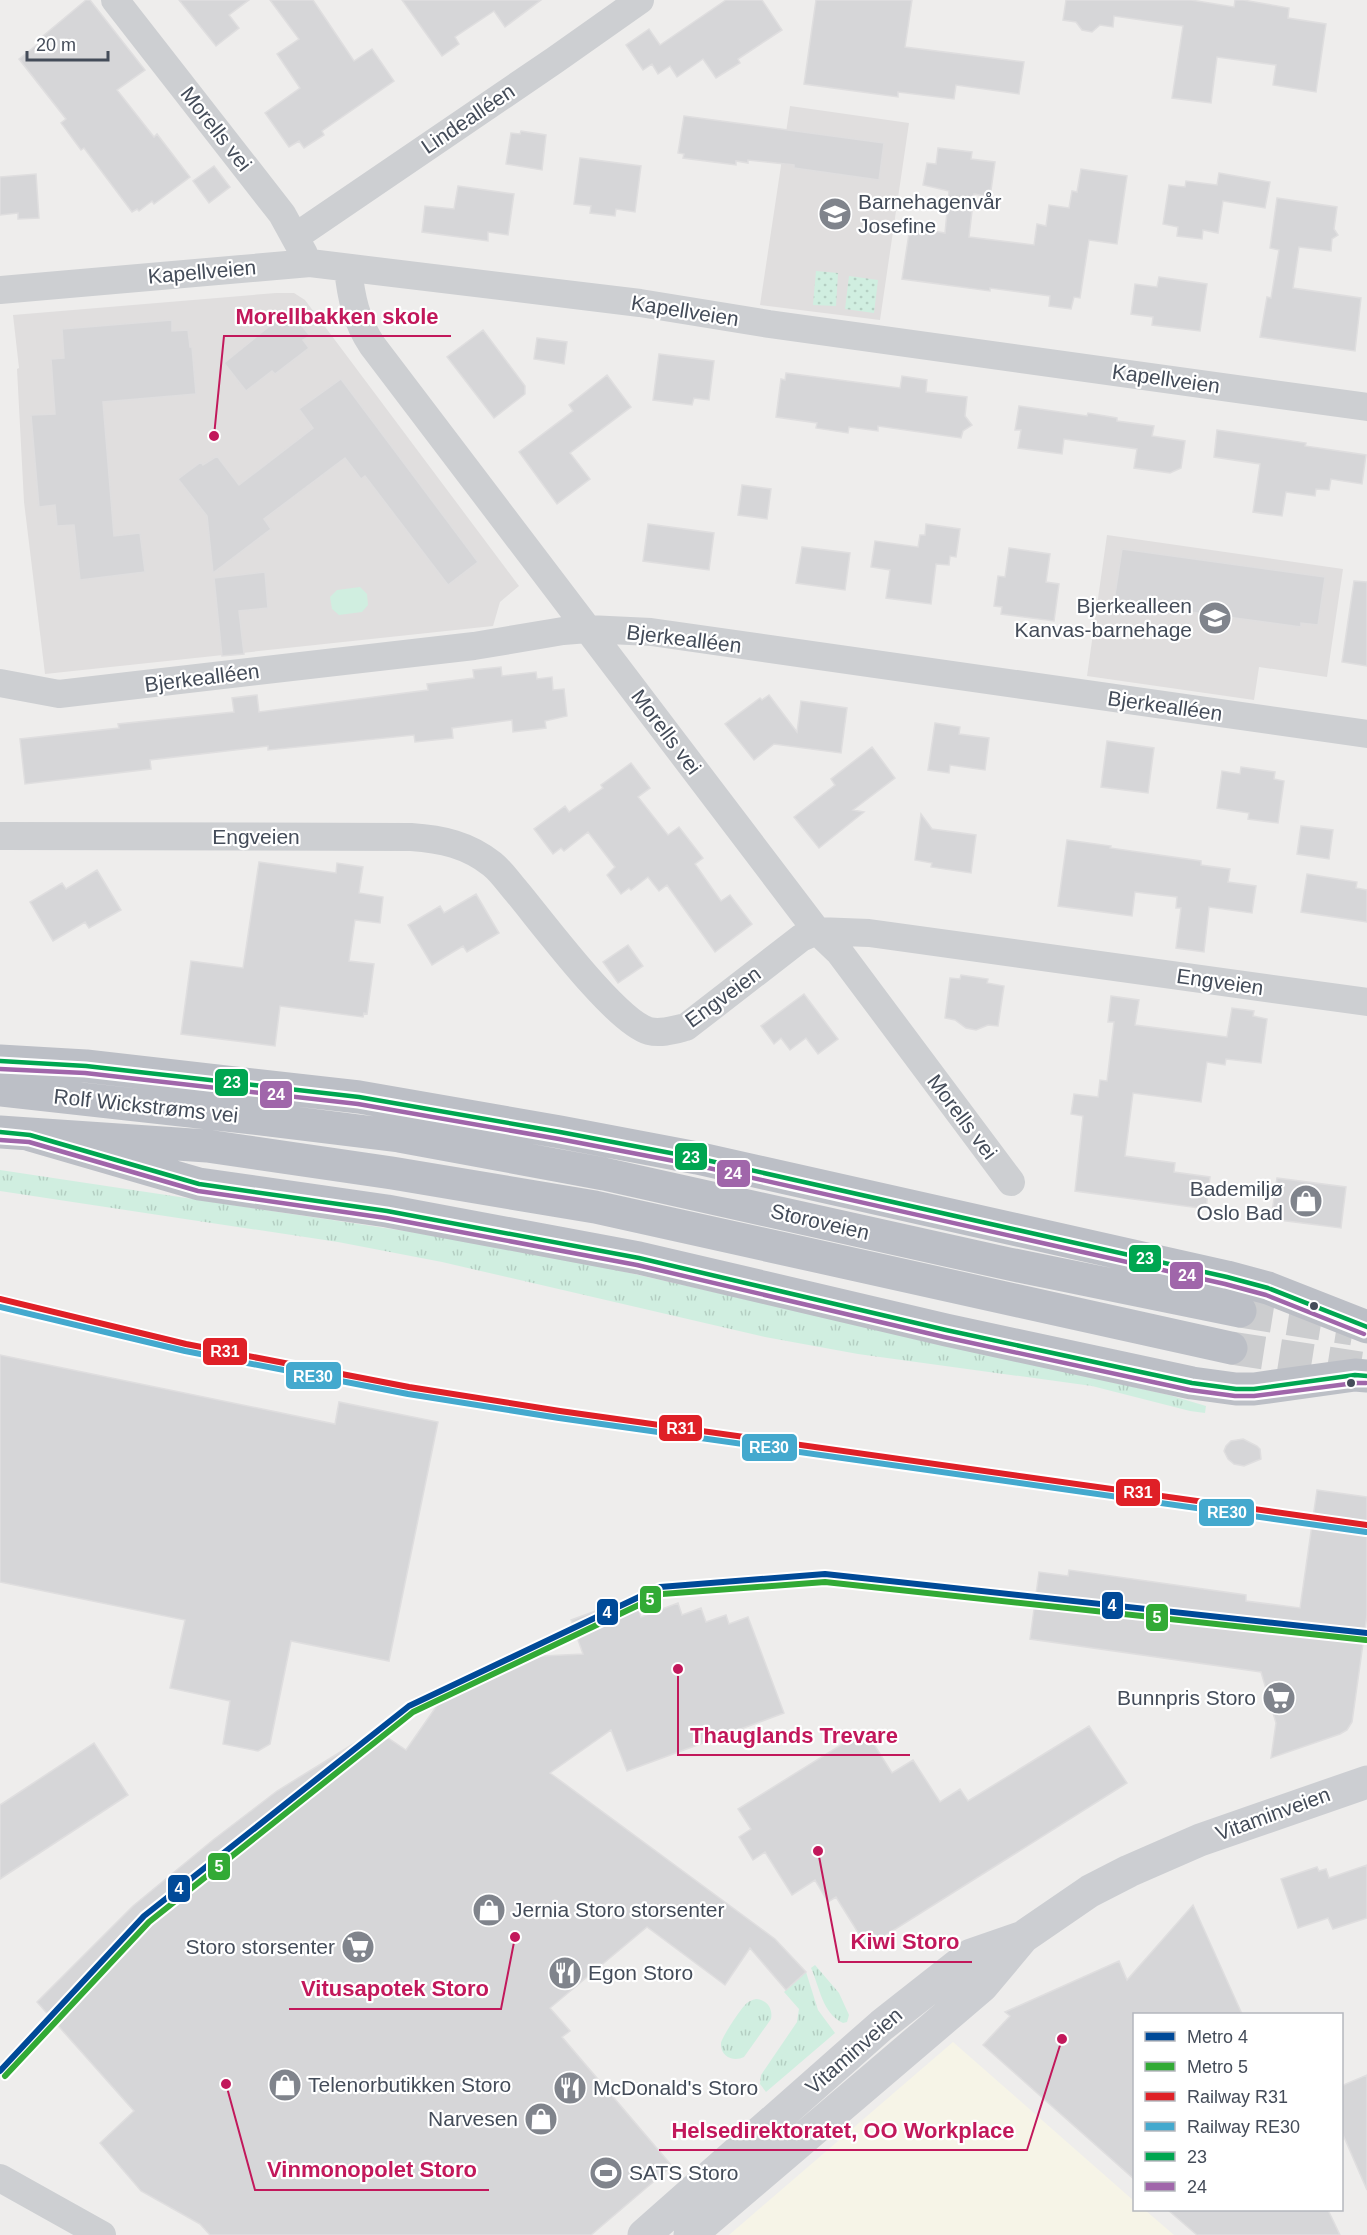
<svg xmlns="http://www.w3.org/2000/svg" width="1367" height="2235" font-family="Helvetica,sans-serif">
<defs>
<pattern id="grass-tufts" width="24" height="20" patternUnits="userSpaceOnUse" patternTransform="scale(1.5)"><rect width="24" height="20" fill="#d0eee0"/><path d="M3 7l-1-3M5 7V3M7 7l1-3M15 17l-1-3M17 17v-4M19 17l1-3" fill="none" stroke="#b4cec2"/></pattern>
<pattern id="park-dots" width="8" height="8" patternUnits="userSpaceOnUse" patternTransform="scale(1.5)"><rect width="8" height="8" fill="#d0eee0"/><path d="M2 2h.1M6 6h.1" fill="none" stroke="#b4cec2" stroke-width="1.8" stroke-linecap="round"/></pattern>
</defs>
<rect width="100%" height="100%" fill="#eeedec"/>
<path fill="#f6f4e7" d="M953 2042 1134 2201V2210H1145L1174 2235H729Z"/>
<path fill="#e0dede" d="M790 106 909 123 880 320 760 305Z
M276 293H294L305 300 519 586 500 602 493 626 45 674 24 502 17 369 19 368 13 315Z
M1107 535 1343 569 1327 677 1259 667 1254 700 1087 676Z"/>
<path fill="url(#grass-tufts)" d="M0 1170 418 1233 590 1264 1169 1395 1206 1406 1205 1413 1190 1411 1092 1386 858 1354 765 1337 442 1262 338 1242 0 1191Z
M815 1965 839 1993 849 2015 847 2022 843 2023C822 2013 820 1988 811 1968Z
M806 1972 818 2010 835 2033 766 2092 760 2084 761 2075 797 2022 799 2009 784 1992Z
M756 1999C767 2000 773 2008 771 2019L744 2057C734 2062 720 2057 721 2043 722 2037 741 2008 747 2003 749 2001 752 2000 756 1999Z"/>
<path fill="url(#park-dots)" d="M816 271 838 273 836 306 813 305Z
M849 276 878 280 874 313 845 309Z"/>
<path fill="#d0eee0" d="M360 587 367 594 368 605 362 612 339 615 332 609 330 597 337 590Z"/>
<path fill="#d6d6d8" stroke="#dfdedf" stroke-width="1.5" d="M86 0H90L145 70 117 90 154 137 157 134 190 177 154 204 152 201 139 211 137 209 132 212 84 148 81 150 61 123 66 119 19 59 44 39 43 36Z
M179 0H249L229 15 239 28 216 46Z
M270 0H313L354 61 372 49 394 81 322 131 324 135 304 148 299 141 289 147 265 113 300 88 277 54 299 39Z
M402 0H541L505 27 494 11 455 37 459 44 442 56Z
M726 0H762L782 30 738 59 740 63 716 78 703 59 677 77 670 66 658 74 652 64 643 70 626 45 649 29 660 45Z
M816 0H912L905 47 1024 62 1019 94 956 85 954 99 898 92V97L804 84Z
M1066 0H1191L1234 7 1235 0H1243L1289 8 1288 18 1326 24 1316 92 1273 85 1276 65 1217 57 1211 103 1172 98 1183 26 1114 16 1113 27 1100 25 1092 32 1082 30 1076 22 1063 20Z
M684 116 884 143 879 180 794 168V165L748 160V163L736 161V165L683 158 684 154 678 153Z
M521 131 546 135 542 170 506 164 511 133 520 134Z
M938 148 972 152 971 159 995 162 990 197 974 194 969 237 1034 245 1037 224 1046 226 1049 205 1069 208 1072 191 1077 192 1081 169 1127 176 1117 244 1089 240 1080 298 1074 297 1071 309 1049 306 1050 296 990 288V291L902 279 910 227 945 233 949 191 923 185 927 163 936 164Z
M580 158 641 166 635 212 616 209 615 216 590 213 591 206 574 204Z
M214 166 230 187 209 203 193 181Z
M1219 173 1270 182 1265 208 1223 201 1218 233 1203 230 1202 239 1177 236 1178 227 1163 224 1169 185 1185 187 1186 181 1217 185Z
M36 174 39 218 18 219V213L0 215V177Z
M458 186 514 194 508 235 488 232V241L422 232 425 206 454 209Z
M1277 198 1337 207 1334 229 1338 235 1332 239 1331 251 1299 247 1293 288 1361 298 1355 351 1260 337 1267 297 1271 298 1279 250 1270 248Z
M1159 277 1207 284 1200 331 1152 325 1153 317 1131 314 1135 284 1157 287Z
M283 315 290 323 296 318 310 336 303 340 309 348 275 374 272 371 246 391 224 363Z
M172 320V331L188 330 190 347H192L196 394 103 402 114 536 140 533 145 572 80 580 74 525 57 526 55 505 39 507 31 415 55 414 51 359 64 358 62 329Z
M483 330 525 386V394L494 418 447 357Z
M537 338 567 342 564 364 534 359Z
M659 354 714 361 709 400 694 398 692 405 653 400Z
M786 373 900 388 902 376 927 380 926 392 967 397 965 416 972 425 963 431 961 438 878 426V431L849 427 848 433 816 428 817 423 776 417 781 379 785 380Z
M607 375 631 407 570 453 590 479 557 504 519 452 573 411 569 405Z
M341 379 478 562 448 585 365 476 361 479 345 458 264 519 271 529 213 573 207 516 178 479 201 462 203 465 217 456 239 485 313 428 299 409Z
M1019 406 1087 416 1088 413 1117 418V421L1154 426 1152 436 1185 441 1181 468 1170 473 1134 468 1137 449 1064 439 1062 454 1018 448 1021 430H1015Z
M1217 430 1306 443 1305 446 1366 455 1362 484 1331 479 1329 490 1316 489 1315 496 1286 492 1282 516 1253 512 1260 464 1214 457Z
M742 485 771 489 767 519 738 515Z
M648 524 714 533 709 570 643 561Z
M926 524 960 529 956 557 950 556 949 565 936 564 931 604 886 598 890 570 871 567 875 541 918 547 920 535H925Z
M802 547 850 553 845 590 796 583Z
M1009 548 1050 554 1046 582 1059 584 1054 621 1001 614 1002 607 994 606 998 576 1005 577Z
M1122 549 1325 577 1318 625 1301 623V627L1228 617 1226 633 1201 629 1203 614 1114 601Z
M265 572 268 608 239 611 244 654 222 656 214 578Z
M1354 581 1367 582V666L1342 662Z
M501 667 502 676 536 672 537 679 552 677 553 690 564 689 567 716 545 721 546 728 513 732 512 720 452 728 453 738 415 742 414 735 268 750V746L150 760 151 769 25 784 20 739 119 728 118 724 234 712 232 698 257 695 259 712 428 690 427 684 474 678 473 670Z
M769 695 797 732 801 701 847 708 841 753 774 744 754 760 725 724 760 698 762 700Z
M935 723 960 727 959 734 989 738 985 770 950 765 949 773 928 770Z
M1107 741 1154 748 1148 793 1101 787Z
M872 747 895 778 853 810 864 812 819 848 794 817 835 785 831 779Z
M631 763 650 788 638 797 668 835 679 827 703 858 695 864 721 901 730 895 752 924 715 952 667 885 659 891 648 877 631 890 629 888 621 894 607 875 615 867 588 832 564 851 561 848 553 854 534 829 565 806 569 812 603 788 601 785Z
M1241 767 1275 772 1274 779 1284 781 1278 823 1248 819 1249 813 1217 808 1222 771 1240 774Z
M921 814 932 829 976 835 971 873 931 867 932 863 915 860Z
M1301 826 1333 830 1329 859 1297 854Z
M1067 840 1111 846 1110 848 1201 861V865L1230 869 1228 882 1256 886 1252 913 1209 907 1204 952 1176 948 1181 908H1176L1177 897 1135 892 1132 916 1058 906Z
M259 862 336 873 337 863 363 867 359 893 383 897 380 923 355 920 349 961 374 964 367 1014 364 1013 363 1017 280 1006 275 1046 181 1034 191 961 243 968Z
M97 870 121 910 89 928 85 922 53 941 30 902 62 883 66 889Z
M1307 874 1357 882 1356 888 1367 890V922L1301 912Z
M476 894 499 933 467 952 463 946 432 965 408 925 440 906 444 913Z
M628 945 643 966 618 983 603 962Z
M961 975 988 979 987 983 1004 986 998 1026 988 1025 976 1030 966 1028 955 1020 945 1018 950 978 960 979Z
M804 994 838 1039 818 1054 806 1038 790 1050 781 1038 774 1044 761 1026Z
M1111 996 1139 1000 1135 1025 1227 1037 1232 1008 1254 1011 1253 1016 1267 1019 1261 1063 1226 1059 1225 1065 1207 1062 1201 1102 1133 1093 1125 1156 1175 1163 1174 1172 1210 1177 1206 1209 1075 1191 1083 1116 1071 1114 1074 1094 1098 1097 1100 1080 1107 1081 1114 1022H1108Z
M1277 1178 1346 1187 1341 1228 1271 1219Z
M0 1355 335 1424 339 1402 438 1422 389 1661 291 1641 270 1744 258 1751 223 1744 230 1701 170 1688 185 1620 0 1582Z
M1243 1439 1257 1446 1260 1449 1261 1459 1244 1466 1234 1464 1228 1459 1224 1451 1226 1446 1231 1441Z
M1317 1490 1367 1497V1615L1352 1722 1347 1730 1340 1734 1271 1758 1276 1723 1261 1672 1030 1639 1039 1572 1068 1576 1069 1570 1246 1595V1601L1300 1608Z
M634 1597 641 1617 678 1603 682 1615 701 1608 706 1622 726 1615 729 1624 748 1617 784 1713 627 1771 611 1730 550 1773 775 1939 806 1972 786 1990 750 1948 725 1985 647 1927 550 2008 570 2031 562 2037 672 2166 591 2235H210L200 2224 141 2191 100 2143 134 2111 37 2002 133 1906 213 1840 277 1791 376 1730 406 1750 445 1694 523 1657 583 1654 571 1620Z
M1089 1726 1127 1783 867 1947 836 1897 828 1902 815 1880 792 1895 765 1852 753 1860 739 1837 751 1829 738 1809 865 1730 892 1773 913 1760 940 1802 960 1789 968 1801Z
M94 1743 128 1795 0 1879V1805Z
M1367 1865V1918L1333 1929 1328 1918 1298 1928 1281 1879 1317 1867 1319 1871 1326 1869 1329 1878Z
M1193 1905 1242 2014H1134V2179L983 2045 1010 2016 1005 2012 1119 1961 1127 1980Z
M1367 2075V2190L1341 2130V2086Z
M1168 2210H1328L1340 2235H1197Z"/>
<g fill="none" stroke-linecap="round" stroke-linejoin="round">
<path stroke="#cccdcf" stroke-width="33" stroke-dasharray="33 16" stroke-linecap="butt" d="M1240 1311 1353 1329
M1231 1348 1367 1369"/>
<path stroke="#cdcfd2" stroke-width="28" d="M115 0 282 214 304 254
M295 237 555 60 640 0
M348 268C351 297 356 321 372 345L817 931 840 953 1011 1182
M0 290 310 263 640 303 769 324 1367 407
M0 683 59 694 474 646 563 631 588 629 651 632 1367 734
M0 836 411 837C442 839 468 845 492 864 502 872 509 883 517 892 542 922 616 1022 649 1031 661 1034 674 1030 686 1027L801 938 817 931 869 933 1367 1002
M0 2178 102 2235"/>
<path stroke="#ccced2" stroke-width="33" d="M644 2235 882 2025 971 1955 1023 1937 1090 1891 1129 1871 1200 1840 1367 1782
M690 2235 982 1986 1023 1937"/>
<path stroke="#bcbfc6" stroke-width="33" d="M0 1061 86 1066 359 1097 560 1132 697 1158 1227 1277 1268 1288 1367 1327
M0 1090 270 1120 399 1136 604 1174 1009 1264 1240 1311
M0 1132 207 1146 392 1173 595 1207 1231 1348
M30 1135 199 1184 387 1211 639 1258 946 1330 1192 1383 1236 1389H1254L1355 1375 1367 1376"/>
<g stroke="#fff" stroke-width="9">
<path id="bus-1" d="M0 1061 86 1066 359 1097 560 1132 697 1158 1227 1277 1268 1288 1367 1327
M0 1132 30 1135 199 1184 387 1211 639 1258 946 1330 1192 1383 1236 1389H1254L1355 1375 1367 1376"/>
</g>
<g stroke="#fff" stroke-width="9">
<path id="bus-2" d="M0 1069 85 1073 358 1104 559 1139 695 1165 1225 1284 1266 1295 1364 1334
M0 1140 29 1142 198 1191 386 1218 637 1265 944 1337 1190 1390 1235 1396H1254L1355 1383H1366"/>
</g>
<use href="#bus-1" stroke="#00a651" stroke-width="4.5"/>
<use href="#bus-2" stroke="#a066aa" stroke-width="4.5"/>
<g stroke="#fff" stroke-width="10">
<path id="rail-1" d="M0 1299 186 1344 409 1387 560 1411 1367 1525"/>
</g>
<g stroke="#fff" stroke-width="10">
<path id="rail-2" d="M0 1307 185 1351 408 1394 559 1418 1366 1532"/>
</g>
<use href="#rail-1" stroke="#df2027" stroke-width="6"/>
<use href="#rail-2" stroke="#44a9ce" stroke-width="6"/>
<g stroke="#fff" stroke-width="10">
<path id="metro-1" d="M0 2071 144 1916 409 1706 660 1587 825 1574 1367 1633"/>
</g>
<g stroke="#fff" stroke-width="10">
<path id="metro-2" d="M5 2076 149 1922 413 1712 662 1594 825 1582 1366 1640"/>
</g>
<use href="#metro-1" stroke="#004a98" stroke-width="6"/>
<use href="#metro-2" stroke="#32aa35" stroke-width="6"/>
</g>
<defs>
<g id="school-disc" transform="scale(1.725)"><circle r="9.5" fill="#80848c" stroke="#fff"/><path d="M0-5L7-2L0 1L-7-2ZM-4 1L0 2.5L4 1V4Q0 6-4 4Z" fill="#fff"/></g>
<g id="shop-disc" transform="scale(1.725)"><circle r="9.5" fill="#80848c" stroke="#fff"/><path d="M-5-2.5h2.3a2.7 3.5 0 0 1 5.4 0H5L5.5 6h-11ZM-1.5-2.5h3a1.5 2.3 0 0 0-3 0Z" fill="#fff"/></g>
<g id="supermarket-disc" transform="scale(1.725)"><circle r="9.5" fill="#80848c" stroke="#fff"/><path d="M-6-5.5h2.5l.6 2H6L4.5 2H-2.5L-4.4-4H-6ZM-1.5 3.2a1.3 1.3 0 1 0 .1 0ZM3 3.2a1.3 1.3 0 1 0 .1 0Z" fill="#fff"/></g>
<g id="restaurant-disc" transform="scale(1.725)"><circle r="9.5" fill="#80848c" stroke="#fff"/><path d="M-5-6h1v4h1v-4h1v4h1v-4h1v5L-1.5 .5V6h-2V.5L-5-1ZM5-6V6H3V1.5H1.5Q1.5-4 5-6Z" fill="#fff"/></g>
<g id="stadium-disc" transform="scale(1.725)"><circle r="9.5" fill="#80848c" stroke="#fff"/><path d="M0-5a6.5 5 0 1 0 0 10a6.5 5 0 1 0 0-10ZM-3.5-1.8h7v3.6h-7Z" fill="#fff"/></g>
</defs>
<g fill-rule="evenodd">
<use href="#school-disc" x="835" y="214"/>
<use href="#school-disc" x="1215" y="618"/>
<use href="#shop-disc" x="1306" y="1201"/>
<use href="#supermarket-disc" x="1279" y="1698"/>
<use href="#shop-disc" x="489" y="1910"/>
<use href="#supermarket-disc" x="358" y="1947"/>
<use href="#restaurant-disc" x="565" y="1973"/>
<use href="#shop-disc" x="285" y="2085"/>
<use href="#restaurant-disc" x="570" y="2088"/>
<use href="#shop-disc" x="541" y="2119"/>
<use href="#stadium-disc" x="606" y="2173"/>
</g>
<g fill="#444c59" stroke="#fff" stroke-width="2">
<circle cx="1314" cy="1306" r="5"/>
<circle cx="1351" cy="1383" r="5"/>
</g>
<g text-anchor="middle" stroke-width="4.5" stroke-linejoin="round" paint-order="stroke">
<g font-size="21" fill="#444c59" stroke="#fff">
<text transform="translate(468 119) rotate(-34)" y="7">Lindealléen</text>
<text transform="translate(216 129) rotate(52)" y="7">Morells vei</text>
<text transform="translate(202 272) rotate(-5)" y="7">Kapellveien</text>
<text transform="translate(685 311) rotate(9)" y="7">Kapellveien</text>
<text transform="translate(1166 379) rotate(8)" y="7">Kapellveien</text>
<text transform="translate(684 639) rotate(7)" y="7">Bjerkealléen</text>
<text transform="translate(202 678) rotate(-7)" y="7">Bjerkealléen</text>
<text transform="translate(1165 706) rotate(8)" y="7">Bjerkealléen</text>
<text transform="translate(666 732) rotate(53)" y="7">Morells vei</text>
<text x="256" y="844">Engveien</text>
<text transform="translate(1220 982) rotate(8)" y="7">Engveien</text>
<text transform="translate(723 997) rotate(-36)" y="7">Engveien</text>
<text transform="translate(146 1106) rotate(6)" y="7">Rolf Wickstrøms vei</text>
<text transform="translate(962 1117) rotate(53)" y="7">Morells vei</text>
<text transform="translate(820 1222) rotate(13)" y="7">Storoveien</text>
<text transform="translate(1273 1814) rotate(-20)" y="7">Vitaminveien</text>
<text transform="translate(854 2051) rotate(-41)" y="7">Vitaminveien</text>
</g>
<g font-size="21" fill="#444c59" stroke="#fff" text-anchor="start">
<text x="858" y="209">Barnehagenvår<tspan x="858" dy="24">Josefine</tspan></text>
<text x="1192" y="613" text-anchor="end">Bjerkealleen<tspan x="1192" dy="24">Kanvas-barnehage</tspan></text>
<text x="1283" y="1196" text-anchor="end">Bademiljø<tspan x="1283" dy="24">Oslo Bad</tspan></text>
<text x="1256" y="1705" text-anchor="end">Bunnpris Storo</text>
<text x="512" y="1917">Jernia Storo storsenter</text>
<text x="335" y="1954" text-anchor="end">Storo storsenter</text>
<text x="588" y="1980">Egon Storo</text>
<text x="308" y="2092">Telenorbutikken Storo</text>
<text x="593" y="2095">McDonald's Storo</text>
<text x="518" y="2126" text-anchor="end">Narvesen</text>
<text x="629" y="2180">SATS Storo</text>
</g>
</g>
<path fill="none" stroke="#c2185b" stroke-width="2" d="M214 436L224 336H451M678 1669L678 1755H910M818 1851L839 1962H972M515 1937L501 2009H289M1062 2039L1027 2150H659M226 2084L255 2190H489"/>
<g fill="#c2185b" stroke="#fff" stroke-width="2">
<circle cx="214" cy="436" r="6"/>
<circle cx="678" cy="1669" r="6"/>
<circle cx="818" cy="1851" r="6"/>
<circle cx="515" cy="1937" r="6"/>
<circle cx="1062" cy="2039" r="6"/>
<circle cx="226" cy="2084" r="6"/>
</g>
<g font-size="22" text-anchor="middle" font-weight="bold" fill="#c2185b" stroke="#fff" stroke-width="4.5" stroke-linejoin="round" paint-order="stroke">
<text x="337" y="324">Morellbakken skole</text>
<text x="794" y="1743">Thauglands Trevare</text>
<text x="905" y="1949">Kiwi Storo</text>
<text x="395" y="1996">Vitusapotek Storo</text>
<text x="843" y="2138">Helsedirektoratet, OO Workplace</text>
<text x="372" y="2177">Vinmonopolet Storo</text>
</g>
<g stroke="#fff" stroke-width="2">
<rect x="214" y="1068" width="35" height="29" rx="6" fill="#00a651"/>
<rect x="259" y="1080" width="34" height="29" rx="6" fill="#a066aa"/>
<rect x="674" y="1142" width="34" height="29" rx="6" fill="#00a651"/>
<rect x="716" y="1159" width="35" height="29" rx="6" fill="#a066aa"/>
<rect x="1128" y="1244" width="34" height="29" rx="6" fill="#00a651"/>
<rect x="1169" y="1261" width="35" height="29" rx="6" fill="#a066aa"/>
<rect x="202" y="1337" width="46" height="29" rx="6" fill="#df2027"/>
<rect x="285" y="1361" width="57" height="29" rx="6" fill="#44a9ce"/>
<rect x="658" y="1414" width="45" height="28" rx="6" fill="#df2027"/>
<rect x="741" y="1433" width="57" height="29" rx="6" fill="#44a9ce"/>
<rect x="1115" y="1478" width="46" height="29" rx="6" fill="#df2027"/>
<rect x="1198" y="1498" width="57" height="29" rx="6" fill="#44a9ce"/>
<rect x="639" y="1585" width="23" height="29" rx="6" fill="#32aa35"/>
<rect x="1101" y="1591" width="23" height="29" rx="6" fill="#004a98"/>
<rect x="596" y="1598" width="23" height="28" rx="6" fill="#004a98"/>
<rect x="1145" y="1603" width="24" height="29" rx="6" fill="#32aa35"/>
<rect x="207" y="1852" width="24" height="29" rx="6" fill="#32aa35"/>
<rect x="167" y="1874" width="24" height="29" rx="6" fill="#004a98"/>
</g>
<g font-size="16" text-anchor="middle" font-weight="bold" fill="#fff">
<text x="232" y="1088">23</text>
<text x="276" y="1100">24</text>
<text x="691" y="1163">23</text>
<text x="733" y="1179">24</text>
<text x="1145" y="1264">23</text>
<text x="1187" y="1281">24</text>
<text x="225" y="1357">R31</text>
<text x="313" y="1382">RE30</text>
<text x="681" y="1434">R31</text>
<text x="769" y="1453">RE30</text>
<text x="1138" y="1498">R31</text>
<text x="1227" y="1518">RE30</text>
<text x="650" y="1605">5</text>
<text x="1112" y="1611">4</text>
<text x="607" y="1618">4</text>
<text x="1157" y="1623">5</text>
<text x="219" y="1872">5</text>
<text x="179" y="1894">4</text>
</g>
<rect x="1133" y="2013" width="210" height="198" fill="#ffffff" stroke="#b4b7bd" stroke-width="1.5"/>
<rect x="1145" y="2032" width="30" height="9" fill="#004a98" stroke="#b4b7bd" stroke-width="1.5"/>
<text x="1187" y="2043" font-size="18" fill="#444c59">Metro 4</text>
<rect x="1145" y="2062" width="30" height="9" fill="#32aa35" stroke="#b4b7bd" stroke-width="1.5"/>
<text x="1187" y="2073" font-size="18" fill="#444c59">Metro 5</text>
<rect x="1145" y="2092" width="30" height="9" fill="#df2027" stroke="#b4b7bd" stroke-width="1.5"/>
<text x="1187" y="2103" font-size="18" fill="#444c59">Railway R31</text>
<rect x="1145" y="2122" width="30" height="9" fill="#44a9ce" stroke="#b4b7bd" stroke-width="1.5"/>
<text x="1187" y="2133" font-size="18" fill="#444c59">Railway RE30</text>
<rect x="1145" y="2152" width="30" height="9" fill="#00a651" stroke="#b4b7bd" stroke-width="1.5"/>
<text x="1187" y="2163" font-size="18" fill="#444c59">23</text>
<rect x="1145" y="2182" width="30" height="9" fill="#a066aa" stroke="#b4b7bd" stroke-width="1.5"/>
<text x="1187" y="2193" font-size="18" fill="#444c59">24</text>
<path d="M27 51v9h81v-9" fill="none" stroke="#444c59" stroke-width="3"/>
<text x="36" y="51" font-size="18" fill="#444c59" stroke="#ffffff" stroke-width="4.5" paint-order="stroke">20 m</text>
</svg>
